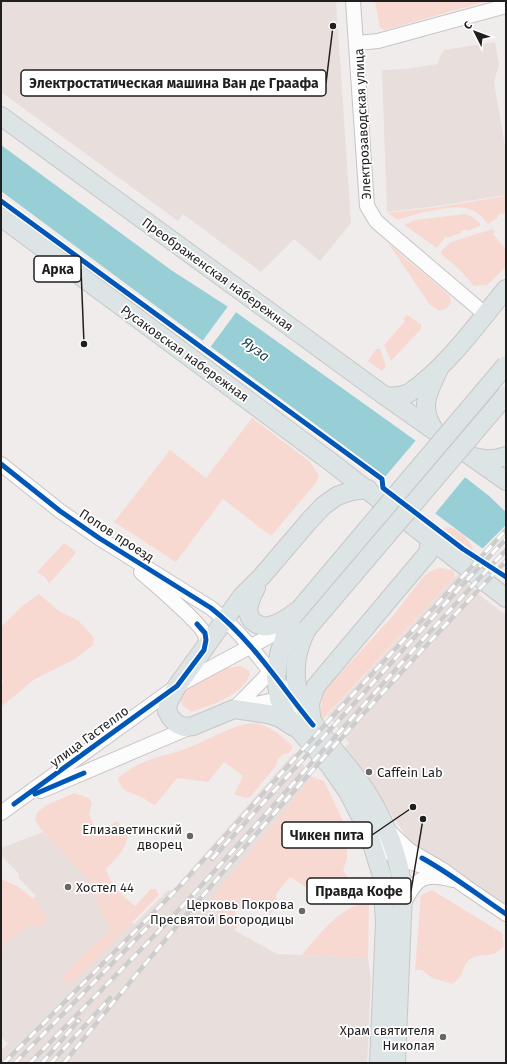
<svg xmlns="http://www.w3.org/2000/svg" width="507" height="1064" font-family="'Fira Sans',sans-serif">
<rect width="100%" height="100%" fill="#f0ecec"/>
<path fill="#e8dedc" d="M1 1H336L351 223 320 261 294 239 261 272 183 214 178 221 1 92Z
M495 42 499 64 494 82 506 152V195L437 206 387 212 382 70 406 69 438 64V61L444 50Z
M458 574 482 597 506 615V904L411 843 376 792 342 751 349 743 328 715Z
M294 753 312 777 207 905 234 930 277 954 368 958 371 980 367 1063H1V1051L8 1043 1 1037V930L36 896 19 878V874L1 855V848L43 832 134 924 168 890 172 891Z"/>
<path fill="#f8d9d2" d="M375 1H488L385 30 380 28Z
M506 196V213L503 214 502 213 497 216 498 218 488 224C482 216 475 210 465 208 452 205 412 214 398 220L388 213 439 207Z
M465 214 471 216 480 223V226L467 231 466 229 461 231V233L447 238 446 236 437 248 404 225 415 220Z
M493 229 495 232 493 234 506 249V267L487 285 474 286 459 269 441 254V251L451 242Z
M388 243 450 296 451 303 447 308 440 311 430 305Z
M407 315 421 324V329L391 361 384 345 405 321 403 319Z
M376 349H380L386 366 382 371 368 361Z
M252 418 309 461 319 475 316 483 271 536 223 499 176 562 114 522 170 450 206 478Z
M448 527C459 529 468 538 473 548L471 552 444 533 443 529Z
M64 543 75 551 76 553 49 584 46 578 37 572Z
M440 568 453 570 455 577 322 720H320L323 692 392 617 424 576 433 570Z
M39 594 59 611 79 621 94 638 93 645 75 659 35 679 1 707V682L4 686 1 675V627L21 607Z
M240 666 249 671 250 674C243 695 210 706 191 712L182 705 179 691 221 669Z
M255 723C270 726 282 735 293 747L288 754 285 753 278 759 276 766 250 797 245 798 234 794 243 776 224 762 208 782 177 778 155 805C150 803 145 799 141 797 128 791 122 793 118 778 126 772 135 765 144 762 161 755 180 752 197 744 216 736 234 724 255 723Z
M312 777 324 781 352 840 347 844V859L343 870 351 882C346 887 341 896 335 899 327 904 300 882 290 877L276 894 277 906 270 914C255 901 253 903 235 910L236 917 242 922 234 930 207 904Z
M74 793 89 798 92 803 89 814 96 831 101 832 117 821 128 834C128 847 115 860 106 869 110 885 123 896 135 906L151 889H156L159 895 73 982 67 983 62 979 65 974 95 943 105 936 108 931 109 926 100 911 95 887 40 828 35 820 37 812 47 805Z
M1 879 19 887 38 903 48 918 38 928 29 924 4 945 2 948 6 953 1 956Z
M432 890 502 933 504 946C490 961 484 951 470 959 464 963 464 972 459 978 458 980 454 982 452 984L432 978 422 970H415L421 895Z
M369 901 368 958 302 955C320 933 340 907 369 901Z"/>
<path fill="#98cfd6" d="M1 145 171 270 233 310 444 461 488 495 506 512V566L1 191Z"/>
<path fill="#f0ecec" d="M229 305 237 311 209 349 201 343Z
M417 439 466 476 434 515 384 478Z
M506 525V568L481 550Z"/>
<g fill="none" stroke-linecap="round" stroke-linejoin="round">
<g stroke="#c7c4c4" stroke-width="16">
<path id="minor" d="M353 1 367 206 376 221 385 229 485 314
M357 43 378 41 506 6
M1 464 60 511 99 538 211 608C248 637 272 676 302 712
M141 572C153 583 201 623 205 635 207 640 205 645 204 650
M238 708 288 697
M234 709 277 665
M41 791 193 726
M1 813 177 686 270 636 285 622
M389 831 409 850 443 870 466 887 506 914
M371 834C388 858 402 860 429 868
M403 905C416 878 423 872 453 880"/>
</g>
<g stroke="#c8c6c6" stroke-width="20">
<path id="major" d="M1 116 385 396 506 481
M1 217 331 462 506 598
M385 396C393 397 401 397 409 393 446 368 477 324 506 289
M435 431C419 408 427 394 438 371
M474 457C486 460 494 460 506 456
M256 588C250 599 242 616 257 624 261 626 265 627 269 626 280 624 289 617 297 611
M307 629C270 700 331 738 366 791 385 821 399 855 403 891L396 1063
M311 716 310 703 316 686 428 553 430 541 426 534
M294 727 280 718 268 714 234 709 193 726 184 727 177 724 171 718 167 711 168 703 177 686 242 596 262 576 309 521 323 506 337 496 351 491 368 489
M379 1063 385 922 382 876 368 831 348 792 330 766 286 715 279 699 276 677 279 654 286 633 299 610 379 515"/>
</g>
<use href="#minor" stroke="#fdfcfc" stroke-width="14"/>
<use href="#major" stroke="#dde4e5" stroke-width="18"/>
<g stroke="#cdcdcd" stroke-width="4.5">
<path id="rail" d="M212 859 466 581 506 539
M4 1063 180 886 331 718 506 530
M15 1063 148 927
M30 1063C83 1008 137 955 189 899 295 783 398 664 506 550
M42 1063 79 1020
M51 1063 110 998
M64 1063C204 889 352 722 506 561"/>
</g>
<use href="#rail" stroke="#fff" stroke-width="3" stroke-dasharray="9" stroke-linecap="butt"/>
<g stroke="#c8c6c6" stroke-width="20" stroke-linecap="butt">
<path id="major-bridge" d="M379 515 506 365
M307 629 506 395"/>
</g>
<use href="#major-bridge" stroke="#dde4e5" stroke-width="18"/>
<g stroke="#fff" stroke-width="8">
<path id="cycleway" d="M1 201 382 479 383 488 463 549 506 577
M1 464 60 511 99 538 211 608C252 640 280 685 313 725
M35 794 84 773
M14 804 177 686 204 650 206 640 205 633 197 624
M422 858C451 874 478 895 506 914"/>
</g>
<use href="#cycleway" stroke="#0057b8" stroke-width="5"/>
</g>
<g fill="#696666" stroke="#fff" stroke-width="1.5">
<circle cx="369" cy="772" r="4"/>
<circle cx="190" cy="836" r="4"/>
<circle cx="68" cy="887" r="4"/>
<circle cx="302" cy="911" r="4"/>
<circle cx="443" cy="1037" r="4"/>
</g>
<g text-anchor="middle" stroke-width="3.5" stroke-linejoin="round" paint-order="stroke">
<g font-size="13" fill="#201e1e" stroke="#fff">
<text transform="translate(362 124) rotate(-93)" y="5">Электрозаводская улица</text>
<text transform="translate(218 274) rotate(36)" y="5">Преображенская набережная</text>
<text transform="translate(185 353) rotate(36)" y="5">Русаковская набережная</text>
<text transform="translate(117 535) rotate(33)" y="5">Попов проезд</text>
<text transform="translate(89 736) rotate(-36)" y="5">улица Гастелло</text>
</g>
<g font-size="13" fill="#201e1e" stroke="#fff" text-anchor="end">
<text x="377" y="777" text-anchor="start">Caffein Lab</text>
<text x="182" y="834">Елизаветинский<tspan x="182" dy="15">дворец</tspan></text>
<text x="76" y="892" text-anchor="start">Хостел 44</text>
<text x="294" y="909">Церковь Покрова<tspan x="294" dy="15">Пресвятой Богородицы</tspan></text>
<text x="435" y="1035">Храм святителя<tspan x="435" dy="15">Николая</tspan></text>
</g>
<g font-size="14" font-style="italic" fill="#1a4045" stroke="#fff">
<text transform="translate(256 349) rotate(37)" y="5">Яуза</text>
</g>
</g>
<path fill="none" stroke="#201e1e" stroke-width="1.5" d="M333 26L326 83M84 344L81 269M413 807L372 835M423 819L411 891"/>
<g fill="#201e1e" stroke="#fff" stroke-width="1.5">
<circle cx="333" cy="26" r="4"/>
<circle cx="84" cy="344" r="4"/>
<circle cx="413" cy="807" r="4"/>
<circle cx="423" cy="819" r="4"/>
</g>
<g fill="#fff" stroke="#201e1e" stroke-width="1.5">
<rect x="21" y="70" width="305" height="26" rx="4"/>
<rect x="34" y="256" width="47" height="26" rx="4"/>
<rect x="282" y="822" width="90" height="26" rx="4"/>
<rect x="307" y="878" width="104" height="26" rx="4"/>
</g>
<g font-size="14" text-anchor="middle" font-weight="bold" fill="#201e1e">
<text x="174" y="88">Электростатическая машина Ван де Граафа</text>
<text x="58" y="274">Арка</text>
<text x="327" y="840">Чикен пита</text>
<text x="359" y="896">Правда Кофе</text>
</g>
<rect width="507" height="1064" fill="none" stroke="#201e1e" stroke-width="4"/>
<g transform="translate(475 32) rotate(312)" stroke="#ffffff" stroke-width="3" paint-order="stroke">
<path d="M0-3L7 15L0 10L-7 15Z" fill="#201e1e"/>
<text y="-6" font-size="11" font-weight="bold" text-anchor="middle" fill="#201e1e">С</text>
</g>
</svg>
